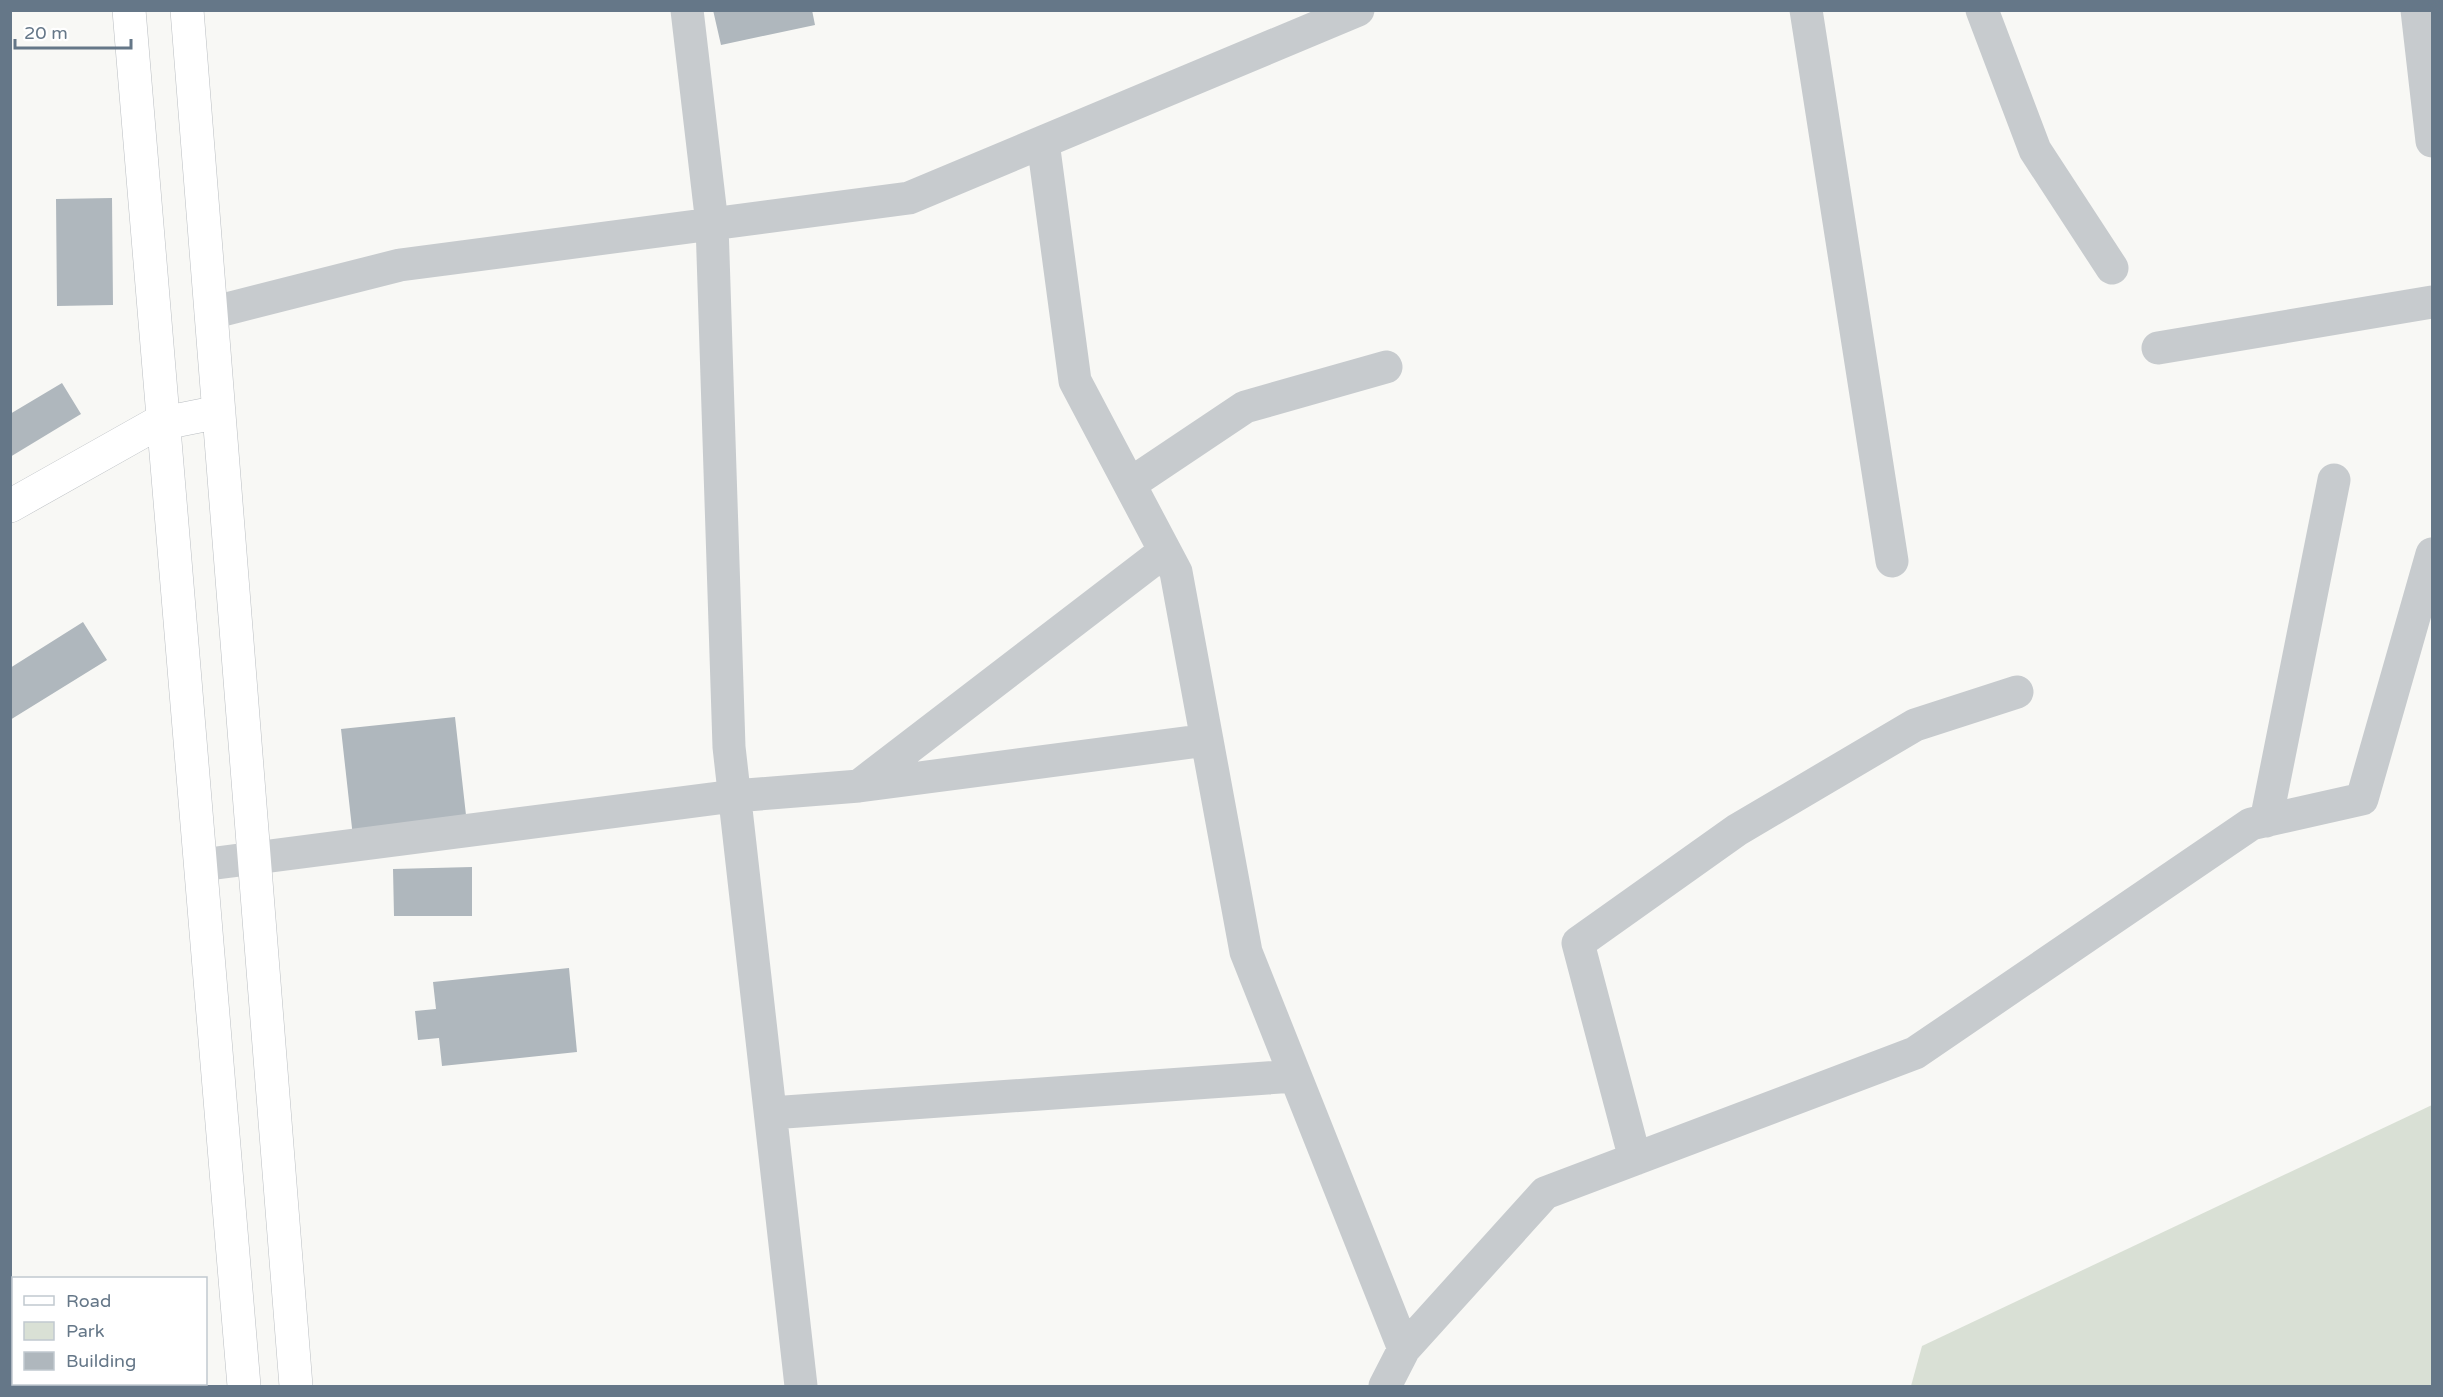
<svg xmlns="http://www.w3.org/2000/svg" width="2443" height="1397" font-family="'Varela Round',sans-serif">
<rect width="100%" height="100%" fill="#f8f8f5"/>
<path fill="#d9e0d5" d="M2432 1105V1386H1911L1922 1346Z"/>
<path fill="#afb7bd" d="M713 10H812L815 25 721 45Z
M112 198 113 305 57 306 56 199Z
M62 383 81 414 10 457V414Z
M83 622 107 660 10 720V668Z
M455 717 467 824 353 837 341 729Z
M472 867V916H394L393 869Z
M569 968 577 1052 442 1066 439 1038 418 1040 415 1011 436 1009 433 982Z"/>
<g fill="none" stroke-linecap="round" stroke-linejoin="round">
<g stroke="#babec2" stroke-width="34">
<path id="primary" d="M129 10 244 1386
M187 10 296 1386
M10 506 154 425 219 412"/>
</g>
<path stroke="#c7cbce" stroke-width="33" d="M687 10 712 224 729 747 801 1386
M1806 10 1892 561
M1982 10 2035 150 2112 268
M2417 10 2432 141
M1043 142 1075 381 1176 572 1246 952 1404 1349
M211 313 400 265 909 198 1358 10
M2158 348 2432 302
M1130 484 1245 407 1386 367
M860 785 1165 551
M2266 821 2334 480
M201 865 734 796 859 786 1207 740
M771 1113 1295 1076
M1635 1159 1578 943 1737 830 1915 725 2017 692
M1385 1386 1404 1349 1545 1193 1915 1053 2251 824 2362 799 2432 554"/>
<use href="#primary" stroke="#fff" stroke-width="33"/>
</g>
<rect width="2443" height="1397" fill="none" stroke="#657788" stroke-width="24"/>
<rect x="12" y="1277" width="195" height="108" fill="#ffffff" stroke="#c1c9cf" stroke-width="1.5"/>
<rect x="24" y="1296" width="30" height="9" fill="#ffffff" stroke="#c1c9cf" stroke-width="1.5"/>
<text x="66" y="1307" font-size="18" fill="#657788">Road</text>
<rect x="24" y="1322" width="30" height="18" fill="#d9e0d5" stroke="#c1c9cf" stroke-width="1.5"/>
<text x="66" y="1337" font-size="18" fill="#657788">Park</text>
<rect x="24" y="1352" width="30" height="18" fill="#afb7bd" stroke="#c1c9cf" stroke-width="1.5"/>
<text x="66" y="1367" font-size="18" fill="#657788">Building</text>
<path d="M15 39v9h116v-9" fill="none" stroke="#657788" stroke-width="3"/>
<text x="24" y="39" font-size="18" fill="#657788" stroke="#ffffff" stroke-width="4.5" paint-order="stroke">20 m</text>
</svg>
